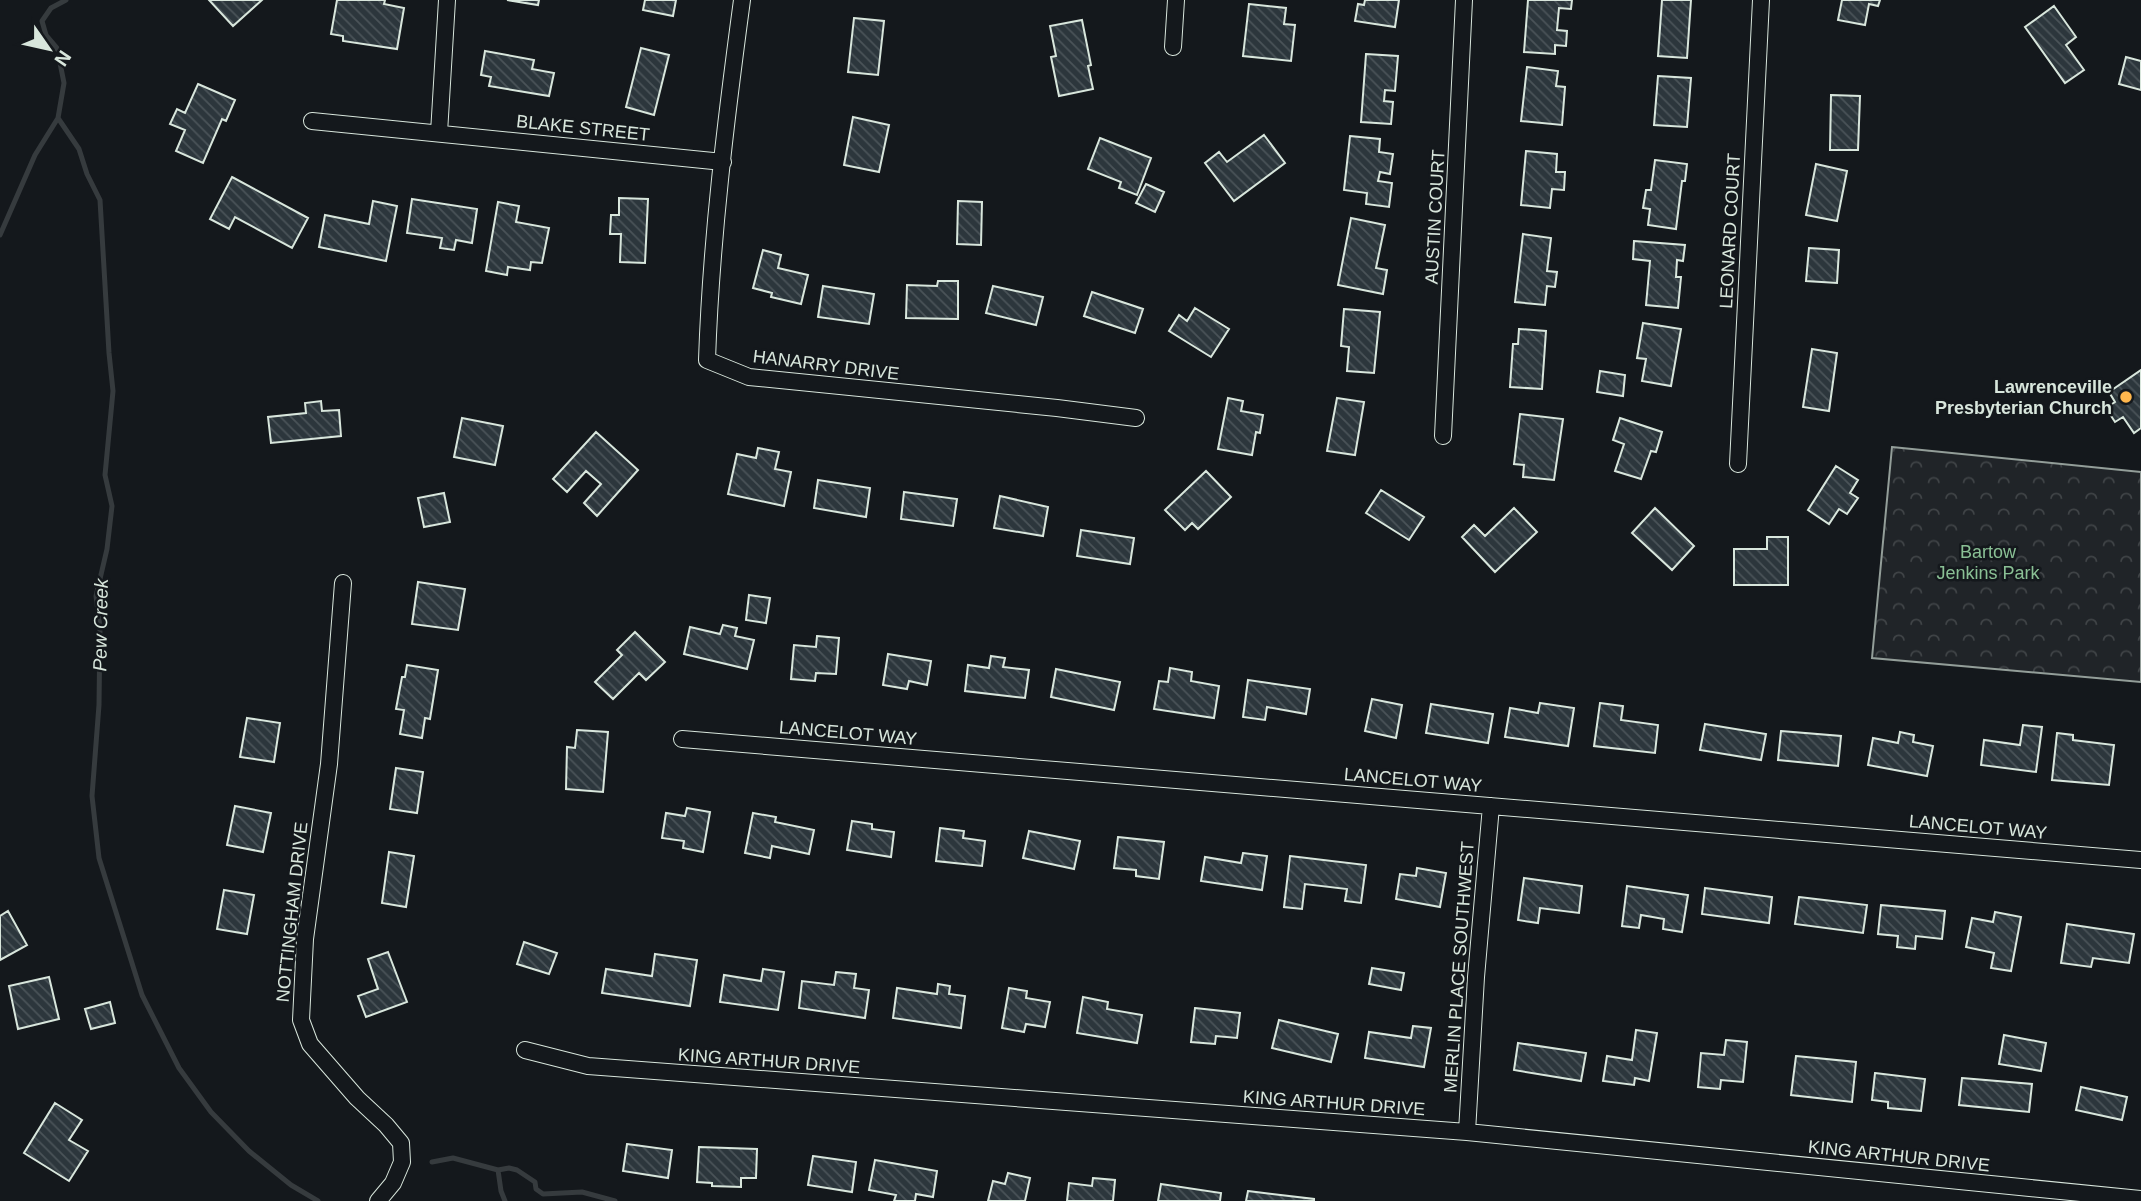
<svg xmlns="http://www.w3.org/2000/svg" width="2141" height="1201" font-family="Helvetica,sans-serif">
<defs>
<pattern id="park-crowns" width="20" height="18" patternUnits="userSpaceOnUse" patternTransform="scale(1.75)"><rect width="20" height="18" fill="#202428"/><path d="M2 6a3 3 0 1 1 6 0M12 15a3 3 0 1 1 6 0" fill="none" stroke="#404447"/></pattern>
<pattern id="building-back-hatch" width="6" height="6" patternUnits="userSpaceOnUse" patternTransform="scale(1.75)"><rect width="6" height="6" fill="#2c363c"/><path d="M-1 5l2 2M0 0l6 6M5-1l2 2" fill="none" stroke="#4a5358"/></pattern>
</defs>
<rect width="100%" height="100%" fill="#14181c"/>
<path fill="url(#park-crowns)" stroke="#939e99" stroke-width="2" d="M1892 447 2141 472V682L1872 658Z"/>
<g fill="none" stroke-linecap="round" stroke-linejoin="round">
<path stroke="#363b3e" stroke-width="5" d="M58 118 79 149 87 174 100 200 109 353 113 391 105 475 112 506 107 549 96 596 100 627 99 705 92 796 99 858 142 995 179 1068 211 1112 249 1151 291 1185 318 1201
M0 235 35 155 58 118 64 83 57 48 46 35 42 21 51 8 66 0
M432 1162 453 1158 498 1170 509 1168 517 1170 535 1182 536 1189 543 1194 582 1192 615 1201
M498 1170 501 1191 505 1201"/>
</g>
<path fill="url(#building-back-hatch)" stroke="#d8e6dc" stroke-width="2" d="M209 0H262L233 26Z
M337 0H385L384 4 404 8 397 49 343 41V36L331 34Z
M507 0H539L538 5Z
M645 0H676L673 16 643 10Z
M1365 0H1399L1395 27 1355 21 1358 4 1364 5Z
M1528 0H1572L1571 9 1559 8 1557 30 1567 31 1566 46 1555 45V54L1524 52Z
M1662 0H1691L1687 58 1658 56Z
M1842 0H1880L1878 6 1869 4 1865 25 1838 20Z
M1249 4 1286 8 1284 24 1295 25 1291 61 1243 56Z
M2054 6 2076 37 2066 45 2084 70 2065 83 2025 27Z
M854 18 884 21 878 75 848 72Z
M1082 20 1091 65 1088 66 1093 89 1059 96 1051 57 1056 56 1050 26Z
M641 48 669 55 654 115 626 107Z
M485 51 534 60 532 69 554 73 549 96 489 86 491 77 481 75Z
M1366 54 1398 56 1395 91 1385 90 1384 101 1393 102 1391 124 1361 122Z
M2126 57 2141 61V90L2119 84Z
M1527 67 1558 71 1556 86 1565 87 1562 125 1521 121Z
M1658 76 1691 78 1687 127 1654 125Z
M198 84 235 100 226 121 222 119 203 163 176 151 185 130 170 124 177 109 185 113Z
M1831 95 1860 96 1858 150H1830Z
M853 117 889 125 879 172 844 165Z
M1264 135 1285 163 1234 201 1205 163 1219 152 1227 162Z
M1350 136 1380 139 1379 152 1393 154 1390 174 1380 172 1378 181 1392 183 1389 207 1366 204 1367 193 1344 190Z
M1100 138 1151 158 1137 195 1119 188 1121 182 1088 169Z
M1526 151 1557 154 1556 172H1565L1564 190 1552 189 1550 208 1521 205Z
M1655 160 1687 164 1685 181H1682L1676 229 1648 225 1650 209 1643 208 1646 190H1651Z
M1816 164 1847 171 1837 221 1806 215Z
M232 177 308 218 292 248 235 217 229 229 210 219Z
M1146 184 1164 192 1155 212 1136 203Z
M619 198 648 199 645 263 620 262 621 234H610L611 215H619Z
M412 199 477 209 472 243 456 240 454 250 440 248 442 238 407 233Z
M373 201 397 206 386 261 319 247 325 215 369 224Z
M958 201 982 202 981 245 957 244Z
M498 202 519 206 516 222 549 228 542 263 531 262 530 270 508 267 507 275 486 271Z
M1351 218 1385 225 1376 268 1387 270 1383 294 1338 285Z
M1523 234 1551 238 1547 271 1557 272 1555 287 1547 286 1545 305 1515 302Z
M1634 241 1685 245 1683 261 1677 260 1676 277H1681L1678 308 1646 305 1650 261 1633 259Z
M1809 248 1839 250 1837 283 1806 281Z
M763 250 781 255 778 268 808 275 801 304 771 297 772 293 753 288Z
M938 281H958V319L906 318 907 285 937 286Z
M823 286 874 294 869 324 818 317Z
M993 286 1043 297 1036 325 986 313Z
M1092 292 1143 309 1135 333 1084 316Z
M1195 308 1229 329 1211 357 1169 331 1179 315 1187 321Z
M1344 309 1380 312 1374 373 1347 371 1349 347 1341 346Z
M1643 323 1681 329 1671 386 1642 381 1646 359 1637 358Z
M1519 329 1546 331 1542 389 1510 387 1513 344H1518Z
M1812 349 1837 353 1829 411 1803 407Z
M2141 370V428L2134 433 2123 417 2115 422 2106 408 2115 402 2109 392Z
M1600 371 1625 375 1623 396 1597 392Z
M1228 398 1243 401 1241 411 1263 415 1260 433 1256 432 1252 455 1218 449Z
M1337 398 1364 402 1355 455 1327 451Z
M321 401 322 411 339 410 341 436 271 443 268 417 306 413 305 403Z
M1520 414 1563 419 1554 480 1523 477 1524 465 1514 464Z
M462 418 503 426 495 465 454 457Z
M1620 418 1662 432 1656 452 1651 451 1641 479 1615 471 1624 444 1613 440Z
M596 432 638 470 597 516 584 503 601 484 586 471 567 492 553 479Z
M758 448 779 452 775 469 791 472 784 506 728 494 737 454 756 458Z
M1836 466 1858 480 1850 493 1858 498 1847 514 1839 509 1829 524 1808 510Z
M1206 471 1231 497 1198 529 1192 523 1185 530 1165 510Z
M818 480 870 488 866 517 814 508Z
M1381 490 1424 517 1409 540 1366 513Z
M904 492 957 499 953 526 901 519Z
M444 493 450 522 424 527 418 498Z
M1000 496 1048 507 1043 536 994 528Z
M1514 508 1537 532 1495 572 1462 537 1474 525 1485 536Z
M1655 508 1694 546 1672 570 1632 533Z
M1081 530 1134 538 1130 564 1077 556Z
M1767 537H1788V585H1734V549H1767Z
M418 582 465 589 458 630 412 624Z
M749 595 770 598 766 623 746 620Z
M723 625 737 628 735 636 754 640 747 669 684 654 690 627 720 634Z
M635 632 665 662 646 680 639 673 613 699 595 682 622 655 617 650Z
M817 636 839 638 836 674 816 673 815 681 791 679 794 645 816 647Z
M888 654 931 661 927 685 909 681 907 689 883 685Z
M991 656 1005 658 1003 667 1029 670 1025 698 965 691 968 665 989 668Z
M407 665 438 670 430 719 425 718 422 738 400 734 404 710 396 709 402 677H405Z
M1170 668 1192 672 1191 681 1219 686 1214 718 1154 709 1159 681 1168 682Z
M1056 669 1120 682 1114 710 1051 697Z
M1248 680 1310 689 1306 714 1267 707 1265 720 1243 717Z
M1372 699 1402 705 1396 738 1365 731Z
M1540 703 1574 708 1568 746 1505 737 1510 708 1538 713Z
M1600 703 1623 706 1621 720 1658 725 1655 753 1594 746Z
M1431 704 1493 714 1488 743 1426 733Z
M247 718 280 723 274 762 240 757Z
M1705 724 1766 734 1761 760 1700 750Z
M2023 725 2042 727 2036 772 1981 765 1984 740 2020 745Z
M577 730 608 732 603 792 566 789 567 747 575 748Z
M1781 731 1841 736 1838 766 1778 760Z
M1900 732 1914 735 1913 742 1933 746 1927 776 1868 765 1873 738 1898 743Z
M2057 733 2073 735V740L2114 745 2109 785 2052 780Z
M396 768 423 772 417 813 390 809Z
M235 806 271 813 263 852 227 845Z
M687 808 710 812 703 852 683 848 684 841 662 838 666 813 685 816Z
M753 813 776 817 775 822 814 830 809 854 772 846 770 858 745 853Z
M852 821 872 824V829L894 832 891 857 847 850Z
M940 828 964 831 963 838 985 841 982 866 936 861Z
M1029 831 1080 841 1074 869 1023 858Z
M1118 837 1164 842 1159 879 1136 876V870L1114 868Z
M389 852 414 856 406 907 382 903Z
M1243 853 1267 856 1262 890 1201 881 1205 857 1241 863Z
M1290 856 1366 865 1361 903 1345 901 1347 889 1305 884 1302 909 1284 907Z
M1417 868 1446 873 1440 907 1396 899 1400 874 1416 876Z
M1524 878 1582 886 1579 913 1540 908 1538 923 1518 920Z
M1627 886 1688 895 1682 932 1663 929 1664 919 1641 915 1639 928 1622 926Z
M1705 888 1772 897 1769 923 1702 914Z
M224 890 254 895 247 934 217 929Z
M1799 897 1867 905 1863 933 1795 924Z
M1881 905 1945 911 1942 939 1916 936 1915 949 1897 947 1898 936 1878 934Z
M8 911 27 945 0 960V916Z
M1995 912 2021 917 2011 971 1991 968 1994 953 1966 947 1972 918 1993 922Z
M2067 924 2134 934 2129 963 2093 958 2091 967 2061 963Z
M524 942 557 953 549 974 517 964Z
M388 952 407 1002 366 1017 358 996 378 989 368 959Z
M655 954 697 960 690 1006 602 993 606 969 652 976Z
M1372 968 1404 973 1401 990 1369 984Z
M763 969 784 972 778 1010 720 1002 724 975 761 981Z
M836 972 856 974 854 988 869 990 865 1018 799 1008 802 981 834 985Z
M49 977 59 1019 18 1029 9 986Z
M938 984 950 986 949 994 965 996 961 1028 893 1018 897 988 937 994Z
M1009 988 1027 991 1026 998 1050 1002 1045 1027 1026 1024 1024 1032 1002 1028Z
M1083 997 1108 1002 1107 1009 1142 1015 1137 1043 1077 1033Z
M110 1002 115 1023 91 1029 85 1009Z
M1195 1008 1240 1013 1237 1038 1216 1036 1215 1044 1191 1042Z
M1279 1020 1338 1034 1331 1062 1272 1048Z
M1413 1026 1431 1028 1424 1067 1365 1058 1369 1032 1411 1038Z
M1636 1030 1657 1033 1649 1081 1635 1078 1634 1085 1603 1081 1607 1056 1632 1060Z
M2004 1035 2046 1043 2041 1071 1999 1064Z
M1726 1040 1747 1042 1743 1082 1721 1080 1720 1089 1698 1087 1701 1053 1724 1055Z
M1518 1043 1586 1053 1581 1081 1514 1070Z
M1796 1056 1856 1062 1852 1102 1791 1095Z
M1875 1073 1925 1079 1921 1111 1888 1108V1102L1872 1100Z
M1962 1078 2032 1084 2029 1112 1959 1105Z
M2081 1087 2127 1097 2122 1120 2076 1110Z
M55 1103 82 1120 69 1140 88 1151 69 1181 24 1153Z
M627 1144 672 1150 668 1178 623 1171Z
M699 1147 757 1149 756 1178H741V1187L712 1186V1183L697 1182Z
M813 1156 856 1162 852 1192 808 1185Z
M875 1160 937 1171 933 1197 916 1194 915 1201H894L896 1195 869 1190Z
M1008 1173 1030 1178 1025 1201H988L993 1181 1005 1184Z
M1093 1178 1115 1180 1113 1201H1067L1069 1183 1092 1186Z
M1161 1184 1221 1193 1220 1201H1158Z
M1248 1191 1314 1199V1201H1246Z"/>
<g fill="none" stroke-linecap="round" stroke-linejoin="round">
<g stroke="#d8e6dc" stroke-width="18">
<path id="minor" d="M742 0C726 119 711 240 707 360L749 377 1057 408 1136 418
M1173 47 1176 0
M312 121 723 162
M439 133 447 0
M1443 436 1464 0
M1738 464 1761 0
M343 583 329 764 305 939 301 1020 310 1044 357 1098 386 1125 401 1143 402 1162 393 1183 378 1201
M682 739 2141 860
M525 1050 588 1066 1467 1132 2141 1199
M1467 1132 1476 977 1491 806"/>
</g>
<use href="#minor" stroke="#14181c" stroke-width="16"/>
</g>
<circle fill="#ffb74d" stroke="#14181c" stroke-width="2.5" cx="2126" cy="397" r="7"/>
<g text-anchor="middle" stroke-width="5" stroke-linejoin="round" paint-order="stroke">
<g font-size="18" fill="#d8e6dc" stroke="#14181c">
<text transform="translate(583 128) rotate(6)" y="6">BLAKE STREET</text>
<text transform="translate(1435 217) rotate(-87)" y="6">AUSTIN COURT</text>
<text transform="translate(1730 231) rotate(-87)" y="6">LEONARD COURT</text>
<text transform="translate(826 365) rotate(7)" y="6">HANARRY DRIVE</text>
<text transform="translate(848 733) rotate(5)" y="6">LANCELOT WAY</text>
<text transform="translate(1413 780) rotate(5)" y="6">LANCELOT WAY</text>
<text transform="translate(1978 827) rotate(5)" y="6">LANCELOT WAY</text>
<text transform="translate(292 912) rotate(-84)" y="6">NOTTINGHAM DRIVE</text>
<text transform="translate(1459 967) rotate(-86)" y="6">MERLIN PLACE SOUTHWEST</text>
<text transform="translate(769 1061) rotate(4)" y="6">KING ARTHUR DRIVE</text>
<text transform="translate(1334 1103) rotate(4)" y="6">KING ARTHUR DRIVE</text>
<text transform="translate(1899 1156) rotate(6)" y="6">KING ARTHUR DRIVE</text>
</g>
<g font-size="18" font-weight="bold" fill="#d8e6dc" stroke="#14181c" text-anchor="end">
<text x="2112" y="393">Lawrenceville<tspan x="2112" dy="21">Presbyterian Church</tspan></text>
</g>
<g font-size="18" fill="#8ac095" stroke="#14181c">
<text x="1988" y="558">Bartow<tspan x="1988" dy="21">Jenkins Park</tspan></text>
</g>
<g font-size="19" font-style="italic" fill="#d8e6dc" stroke="#14181c">
<text transform="translate(100 625) rotate(-89)" y="7">Pew Creek</text>
</g>
</g>
<g transform="translate(49 49) rotate(124)" stroke="#14181c" stroke-width="5" paint-order="stroke">
<path d="M0-5L12 26L0 18L-12 26Z" fill="#d8e6dc"/>
<text y="-10" font-size="19" font-weight="bold" text-anchor="middle" fill="#d8e6dc">N</text>
</g>
</svg>
